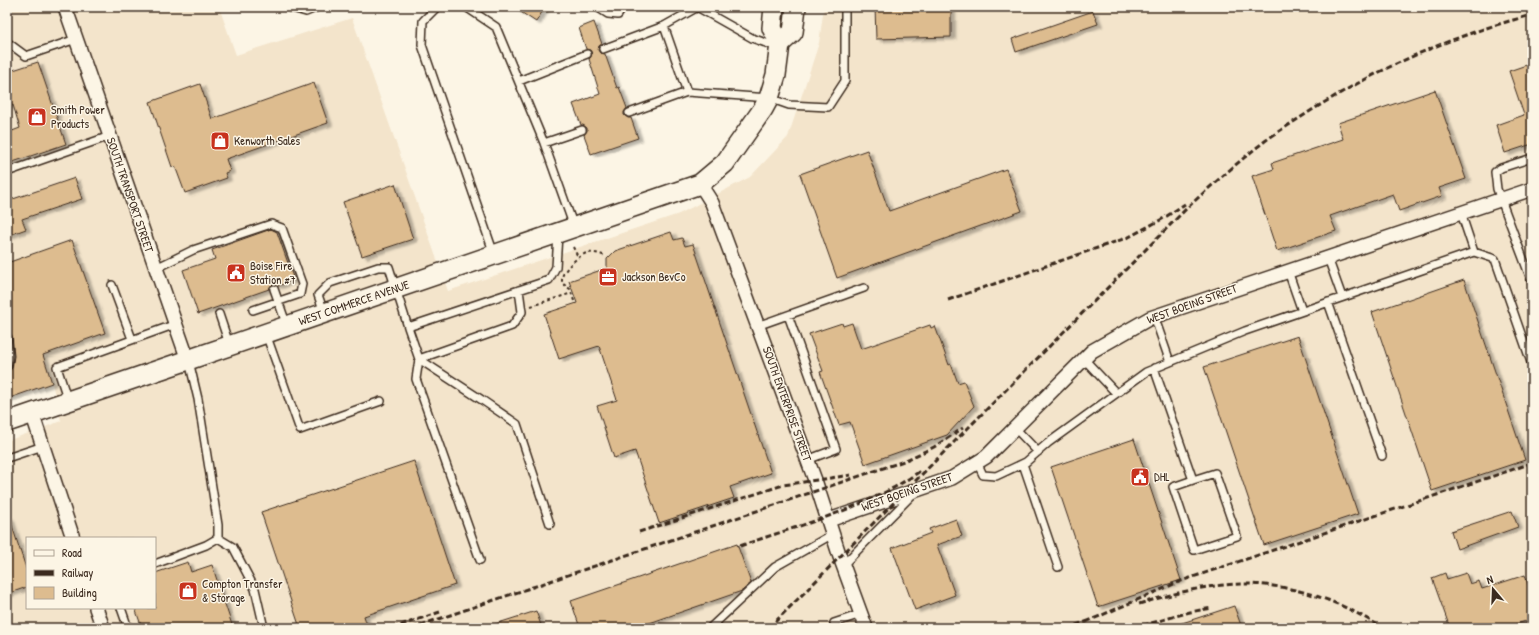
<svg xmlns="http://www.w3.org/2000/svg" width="1539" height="635" font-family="'Patrick Hand',sans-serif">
<defs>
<filter id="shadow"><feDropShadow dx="4.5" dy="2.5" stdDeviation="1" flood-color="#0004"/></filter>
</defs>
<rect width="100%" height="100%" fill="#fcf5e5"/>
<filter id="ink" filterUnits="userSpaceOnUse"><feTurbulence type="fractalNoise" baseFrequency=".025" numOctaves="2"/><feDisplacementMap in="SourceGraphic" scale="8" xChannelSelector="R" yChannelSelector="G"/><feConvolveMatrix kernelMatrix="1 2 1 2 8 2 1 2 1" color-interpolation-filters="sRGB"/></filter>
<g filter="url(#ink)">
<path fill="#f3e4cb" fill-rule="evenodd" d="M7 7H219L236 55 352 18 448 291 679 214 750 177 788 137 819 43 824 7H1532V628H7V441L61 421 52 383 7 254ZM27 538H155V608H27Z"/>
<path fill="#ddbc8f" stroke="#3b2a1e" filter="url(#shadow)" d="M513 7H545L536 22Z
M875 7H951V37L876 39Z
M1093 11 1098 24 1016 52 1012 39Z
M594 22 602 44 599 46 598 50 600 53 605 54 617 88 619 87 627 108 624 112V115L628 118H631L638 138 591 154 584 135 587 131V128L583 125H581L573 104 600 94 589 59 591 57 592 53 590 50 586 49 579 28Z
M38 62 66 144 7 164V133L20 128 13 105 7 107V72Z
M1532 63V144L1505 153 1496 125 1524 115 1509 71Z
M314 83 328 123 226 159 230 171 225 173 227 178 185 193 175 166 172 167 150 102 200 84 212 119Z
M1435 90 1466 179 1439 188 1442 196 1399 211 1393 194 1330 216 1336 231 1277 251 1252 176 1274 169 1272 163 1343 139 1338 123Z
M867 150 889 211 1006 169 1022 211 837 278 800 174Z
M75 178 82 199 22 219 26 229 7 236V201Z
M395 184 413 239 362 256 343 202Z
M271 229 277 232 294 280 278 286 273 284 269 289 198 314 183 270 215 259 212 250Z
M671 232 674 240 682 238 685 246 693 244 771 473 730 487 734 498 659 523 635 451 614 458 597 406 617 400 599 346 559 359 544 314 577 303 569 281 607 268V259L615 251Z
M72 240 105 333 43 355 52 383 7 399V372L12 368 14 356 12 336 11 334 7 332V263Z
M1464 280 1525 460 1432 491 1372 312Z
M842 323 843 326 852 323 861 349 930 325 931 328 935 326 949 365 951 364 958 383 964 381 974 406 947 435 865 464 850 422 839 425 820 372 823 371 809 334Z
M1298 336 1358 514 1264 545 1204 367Z
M1134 439 1181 580 1098 607 1051 467Z
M414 461 455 585 364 616 368 628H300L261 512Z
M1512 511 1518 527 1457 549 1451 531Z
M7 517H9L27 571V587L7 594Z
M956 519 962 536 937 545 955 595 915 610 892 548 931 533 929 529Z
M737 544 751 583 742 591 635 628H580L571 601Z
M188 562 191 572 212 565 233 628H142L135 608H155V573Z
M1445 573 1447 579 1466 573 1470 584 1479 581 1482 589 1525 575 1532 596V619L1504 628H1450L1432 578Z
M1234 606 1242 628H1174L1173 626Z
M536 611 542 628H489V626Z"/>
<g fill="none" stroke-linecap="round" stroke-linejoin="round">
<g stroke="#3b2a1e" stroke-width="10">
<path id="lane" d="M288 7 306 12 318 7
M437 7 423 21 422 45 494 254
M466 7 496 27 544 143 574 227
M597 7 608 14 618 15 623 7
M697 7 752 38 777 47
M664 26 687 92 769 98 789 105 828 107 845 81V7
M7 42 26 56 76 39
M603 49 664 26 698 7
M519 81 587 54
M629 113 687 92
M544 143 582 130
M1532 158 1501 168 1495 172 1497 189 1532 282
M7 172 110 136
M1474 252 1495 259 1532 365
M1328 258 1342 297
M156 268 193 250 271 224 282 228 302 284 300 294 253 310
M1288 271 1302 311
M112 285 132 339
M274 289 287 326
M1328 302 1382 456
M324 312 318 295 330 283 378 267H389L408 327 549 280 556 267 558 235
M219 314 229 344
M788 315 836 449 807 460
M1154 316 1170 362
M757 326 864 288
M408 327 419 359 416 379 480 560
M266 334 300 430 381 401
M7 337 9 356 7 367
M419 359 482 400 517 424 550 524
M419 359 512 326 522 312 519 290
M1084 359 1116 393
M1154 368 1193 480 1173 487 1194 550 1237 536 1215 473 1193 480
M68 401 57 367 176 324
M1015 428 1038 452
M7 458 43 446
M977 462 983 475 996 476 1026 462 1048 443 1146 372 1245 331 1474 252 1461 213
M1023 464 1058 567
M218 538 233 547 255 589 264 628
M155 564 206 545 218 538V525L198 399 189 361
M843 565 912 495
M121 608 128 628
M710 628 775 567 833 534
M836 628 834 623 861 614"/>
</g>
<g stroke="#3b2a1e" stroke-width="16">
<path id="street" d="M65 7 188 360
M700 184 712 203 815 480 840 557 866 628
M32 413 73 538
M829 520 952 478 986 457 1092 351 1150 318 1532 189
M96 608 103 628"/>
</g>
<g stroke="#3b2a1e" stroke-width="22">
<path id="secondary" d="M780 44 793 32 796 7
M7 422 188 360 700 184 725 163 763 109 769 98 776 75 780 44 772 28 774 7"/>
</g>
<path stroke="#3b2a1e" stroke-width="2" stroke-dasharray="3 3" stroke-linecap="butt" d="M573 247 578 257
M574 301 570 289 562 283C562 281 562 279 562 277 565 268 579 255 587 253 594 252 600 254 606 256
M531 306 572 293"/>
<use href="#lane" stroke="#fcf5e5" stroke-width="7"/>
<use href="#street" stroke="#fcf5e5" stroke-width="13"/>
<use href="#secondary" stroke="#fcf5e5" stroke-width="19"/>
<path stroke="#3b2a1e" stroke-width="3" stroke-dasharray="6 3" stroke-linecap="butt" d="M948 300 1129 237 1164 218 1185 204
M639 532 783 485 851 475
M740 546C799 525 869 508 920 471
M1139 604C1172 594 1208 584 1244 584 1293 584 1341 601 1382 628
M1086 622 1181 581 1532 463
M392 628 440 612
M412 628 904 461 934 447 963 428
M769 628 1187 208C1212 185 1238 162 1265 141 1276 133 1287 126 1298 119 1370 72 1448 36 1532 15
M1067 628 1091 620
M1134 628 1190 612 1212 608"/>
</g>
</g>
<defs>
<g id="shop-square" transform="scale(1)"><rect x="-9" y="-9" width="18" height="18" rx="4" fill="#c8321e" stroke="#fcf5e5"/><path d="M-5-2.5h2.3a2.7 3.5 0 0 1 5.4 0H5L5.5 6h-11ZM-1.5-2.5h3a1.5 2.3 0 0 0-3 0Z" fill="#fff"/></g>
<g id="civic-square" transform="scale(1)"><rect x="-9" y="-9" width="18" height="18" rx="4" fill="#c8321e" stroke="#fcf5e5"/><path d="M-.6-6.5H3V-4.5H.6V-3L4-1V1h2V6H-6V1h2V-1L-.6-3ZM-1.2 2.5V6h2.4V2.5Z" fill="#fff"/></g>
<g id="office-square" transform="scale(1)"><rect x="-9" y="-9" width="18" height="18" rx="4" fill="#c8321e" stroke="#fcf5e5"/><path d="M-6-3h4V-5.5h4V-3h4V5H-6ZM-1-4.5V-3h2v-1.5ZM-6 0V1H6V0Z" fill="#fff"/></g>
</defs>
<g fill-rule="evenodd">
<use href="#shop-square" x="37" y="117"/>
<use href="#shop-square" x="220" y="141"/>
<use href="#civic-square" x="236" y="273"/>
<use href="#office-square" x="608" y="277"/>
<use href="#civic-square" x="1140" y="477"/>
<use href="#shop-square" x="188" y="591"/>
</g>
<g text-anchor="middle" stroke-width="3" stroke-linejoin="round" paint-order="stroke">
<g font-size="12" fill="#3b2a1e" stroke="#fcf5e5" text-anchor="start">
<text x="51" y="114">Smith Power<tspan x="51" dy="14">Products</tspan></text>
<text x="234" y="145">Kenworth Sales</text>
<text x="250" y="270">Boise Fire<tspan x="250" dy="14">Station #7</tspan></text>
<text x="622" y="281">Jackson BevCo</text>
<text x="1154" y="481">DHL</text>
<text x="202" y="588">Compton Transfer<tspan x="202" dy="14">&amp; Storage</tspan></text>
</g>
<g font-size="12" fill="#3b2a1e" stroke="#fcf5e5">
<text transform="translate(130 195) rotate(71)" y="4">SOUTH TRANSPORT STREET</text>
<text transform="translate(354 303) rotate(-19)" y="4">WEST COMMERCE AVENUE</text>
<text transform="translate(1192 304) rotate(-20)" y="4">WEST BOEING STREET</text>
<text transform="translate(787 404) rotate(70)" y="4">SOUTH ENTERPRISE STREET</text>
<text transform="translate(907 492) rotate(-19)" y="4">WEST BOEING STREET</text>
</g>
</g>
<rect width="1539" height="635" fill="none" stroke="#fcf5e5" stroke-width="24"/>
<rect x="12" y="12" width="1515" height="611" fill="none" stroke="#3b2a1e" stroke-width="1.5" filter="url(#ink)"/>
<rect x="26" y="537" width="130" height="72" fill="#fcf5e5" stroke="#afa495"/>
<rect x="34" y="550" width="20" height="6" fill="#fcf5e5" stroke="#afa495"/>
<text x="62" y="557" font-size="12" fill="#3b2a1e">Road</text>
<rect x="34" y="570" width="20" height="6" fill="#3b2a1e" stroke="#afa495"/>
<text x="62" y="577" font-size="12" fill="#3b2a1e">Railway</text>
<rect x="34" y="587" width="20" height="12" fill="#ddbc8f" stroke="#afa495"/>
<text x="62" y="597" font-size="12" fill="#3b2a1e">Building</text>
<g transform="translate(1493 589) rotate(341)" stroke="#fcf5e5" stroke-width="3" paint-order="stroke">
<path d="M0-3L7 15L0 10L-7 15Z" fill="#3b2a1e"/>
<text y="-6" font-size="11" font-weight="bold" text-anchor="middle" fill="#3b2a1e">N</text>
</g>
</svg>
